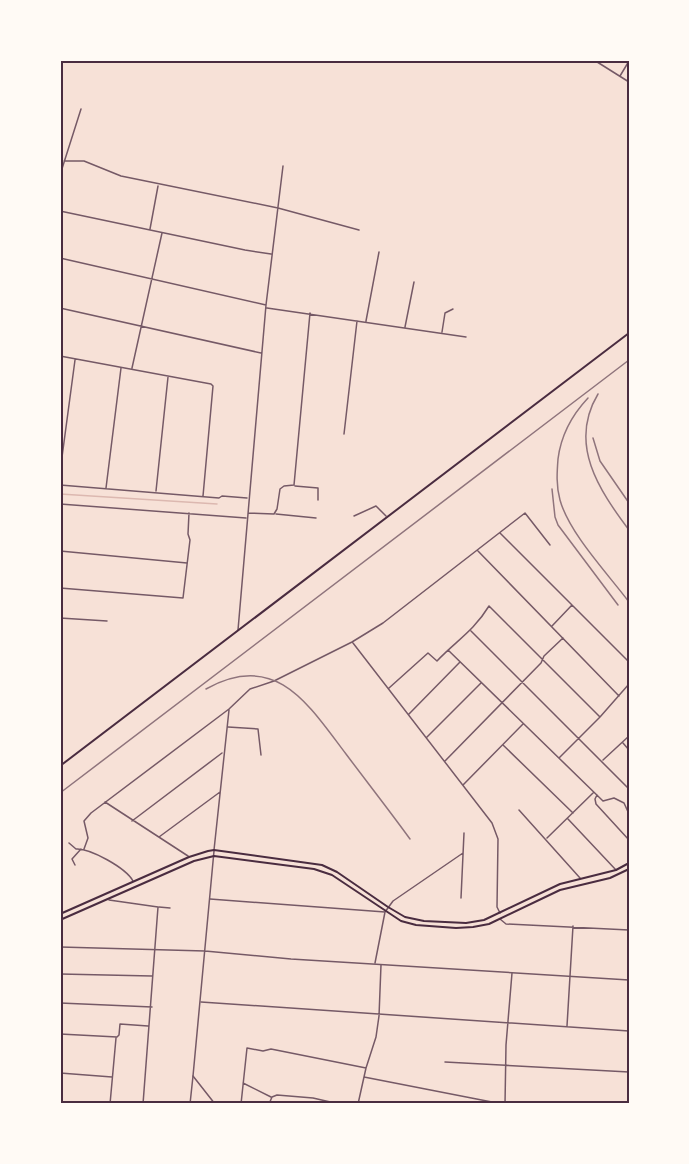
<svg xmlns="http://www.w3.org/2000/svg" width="689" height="1164" font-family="Rubik,sans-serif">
<rect width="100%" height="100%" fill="#f7e1d7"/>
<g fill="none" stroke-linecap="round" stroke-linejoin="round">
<path stroke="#dcb8b0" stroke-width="1.5" d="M60 494 217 504"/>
<path stroke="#755966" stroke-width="1.5" d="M594 60 629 82
M620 76 629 61
M64 161H84L121 176 278 208 359 230
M60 175 81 109
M60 211 245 250 271 254
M150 229 158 186
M60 258 266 305
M60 308 261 353
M267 308 466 337
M366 321 379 252
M405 327 414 282
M442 332 445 313 453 309
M60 356 211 384 213 386 203 496
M132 368 162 233
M344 434 357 321
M60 472 75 360
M60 485 219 498 222 496 247 498
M295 486 318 488V500
M106 488 121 368
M156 491 168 377
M60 504 246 518
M248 513 274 514 277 509 280 489 284 486 294 485 310 313
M276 514 316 518
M354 516 376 506 386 516
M500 533 629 662
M60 551 187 563
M478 551 619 696
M60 588 183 598 190 540 188 534 189 513
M60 618 107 621
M552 626 572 605
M238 630 266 305 283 166
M471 631 629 789
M353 643 492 823 498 839 497 907 500 913
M448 650 603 801 614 798 624 803 629 814
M389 688 428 653 437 661C457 640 473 632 489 606L600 717
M409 714 460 662
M228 727 258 729 261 755
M427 737 481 683
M623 743 629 750
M503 745 573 813
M559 758 600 717 629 684
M603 760 629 736
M445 761 541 663 544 656 563 638
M463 785 523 724
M597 795 595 799 596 804 629 840
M105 802 188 856
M519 810 580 878
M568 819 616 870
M132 821 222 753
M159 837 220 792
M547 838 593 793
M69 843 76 849C90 848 126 868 133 881
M84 849 88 838 84 821 91 813 229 709 250 689 274 681 352 642 383 623 525 513 550 545
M214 850 229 710
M75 865 72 859 81 849
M461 898 464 833
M210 899 385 912
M109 900 158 907 143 1104
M159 907 170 908
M500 919 506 924 629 930
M375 963 385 912 393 901 463 853
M60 974 152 976
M201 1002 629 1031
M60 1003 152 1007
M567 1026 573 926
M60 1034 117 1037 119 1035 120 1024 148 1026
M445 1062 629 1072
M60 1073 112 1077
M364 1077 497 1103 551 1104
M243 1083 271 1097
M110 1104 116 1038
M190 1104 193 1076
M241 1104 247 1048 263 1051 271 1049 366 1068
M269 1104 272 1097 277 1095 313 1098 339 1104
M358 1104 366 1068 376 1037 379 1016 381 965
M505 1104 506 1045 512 973"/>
<path stroke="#755966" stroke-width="1.5" d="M214 851 193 1076 215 1104
M60 947 205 951 291 959 629 980"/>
<path stroke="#4a2c40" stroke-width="2" d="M60 914 189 857 208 851 214 850 322 865 337 872 388 907 405 917 424 921 466 923 484 920 560 884 616 870 629 863
M60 920 194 861 214 856 314 869 332 875 401 921 416 925 456 928 473 927 489 924 560 890 610 878 629 869"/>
<path stroke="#4a2c40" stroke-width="2" d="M60 766 629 333"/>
<path stroke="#8f747c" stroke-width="1.5" d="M598 394C568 444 599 490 629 530
M588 398C572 415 561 435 558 459 557 472 556 486 560 500 569 533 608 574 629 602
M593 438 600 461 629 503
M552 489 555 517 558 525 618 605
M206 689C276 650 308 704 346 754 367 782 389 810 410 839
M60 793 629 360"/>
</g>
<rect width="689" height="1164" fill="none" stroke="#fffaf5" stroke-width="123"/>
<rect x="62" y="62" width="566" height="1040" fill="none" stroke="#4a2c40" stroke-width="2"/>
</svg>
